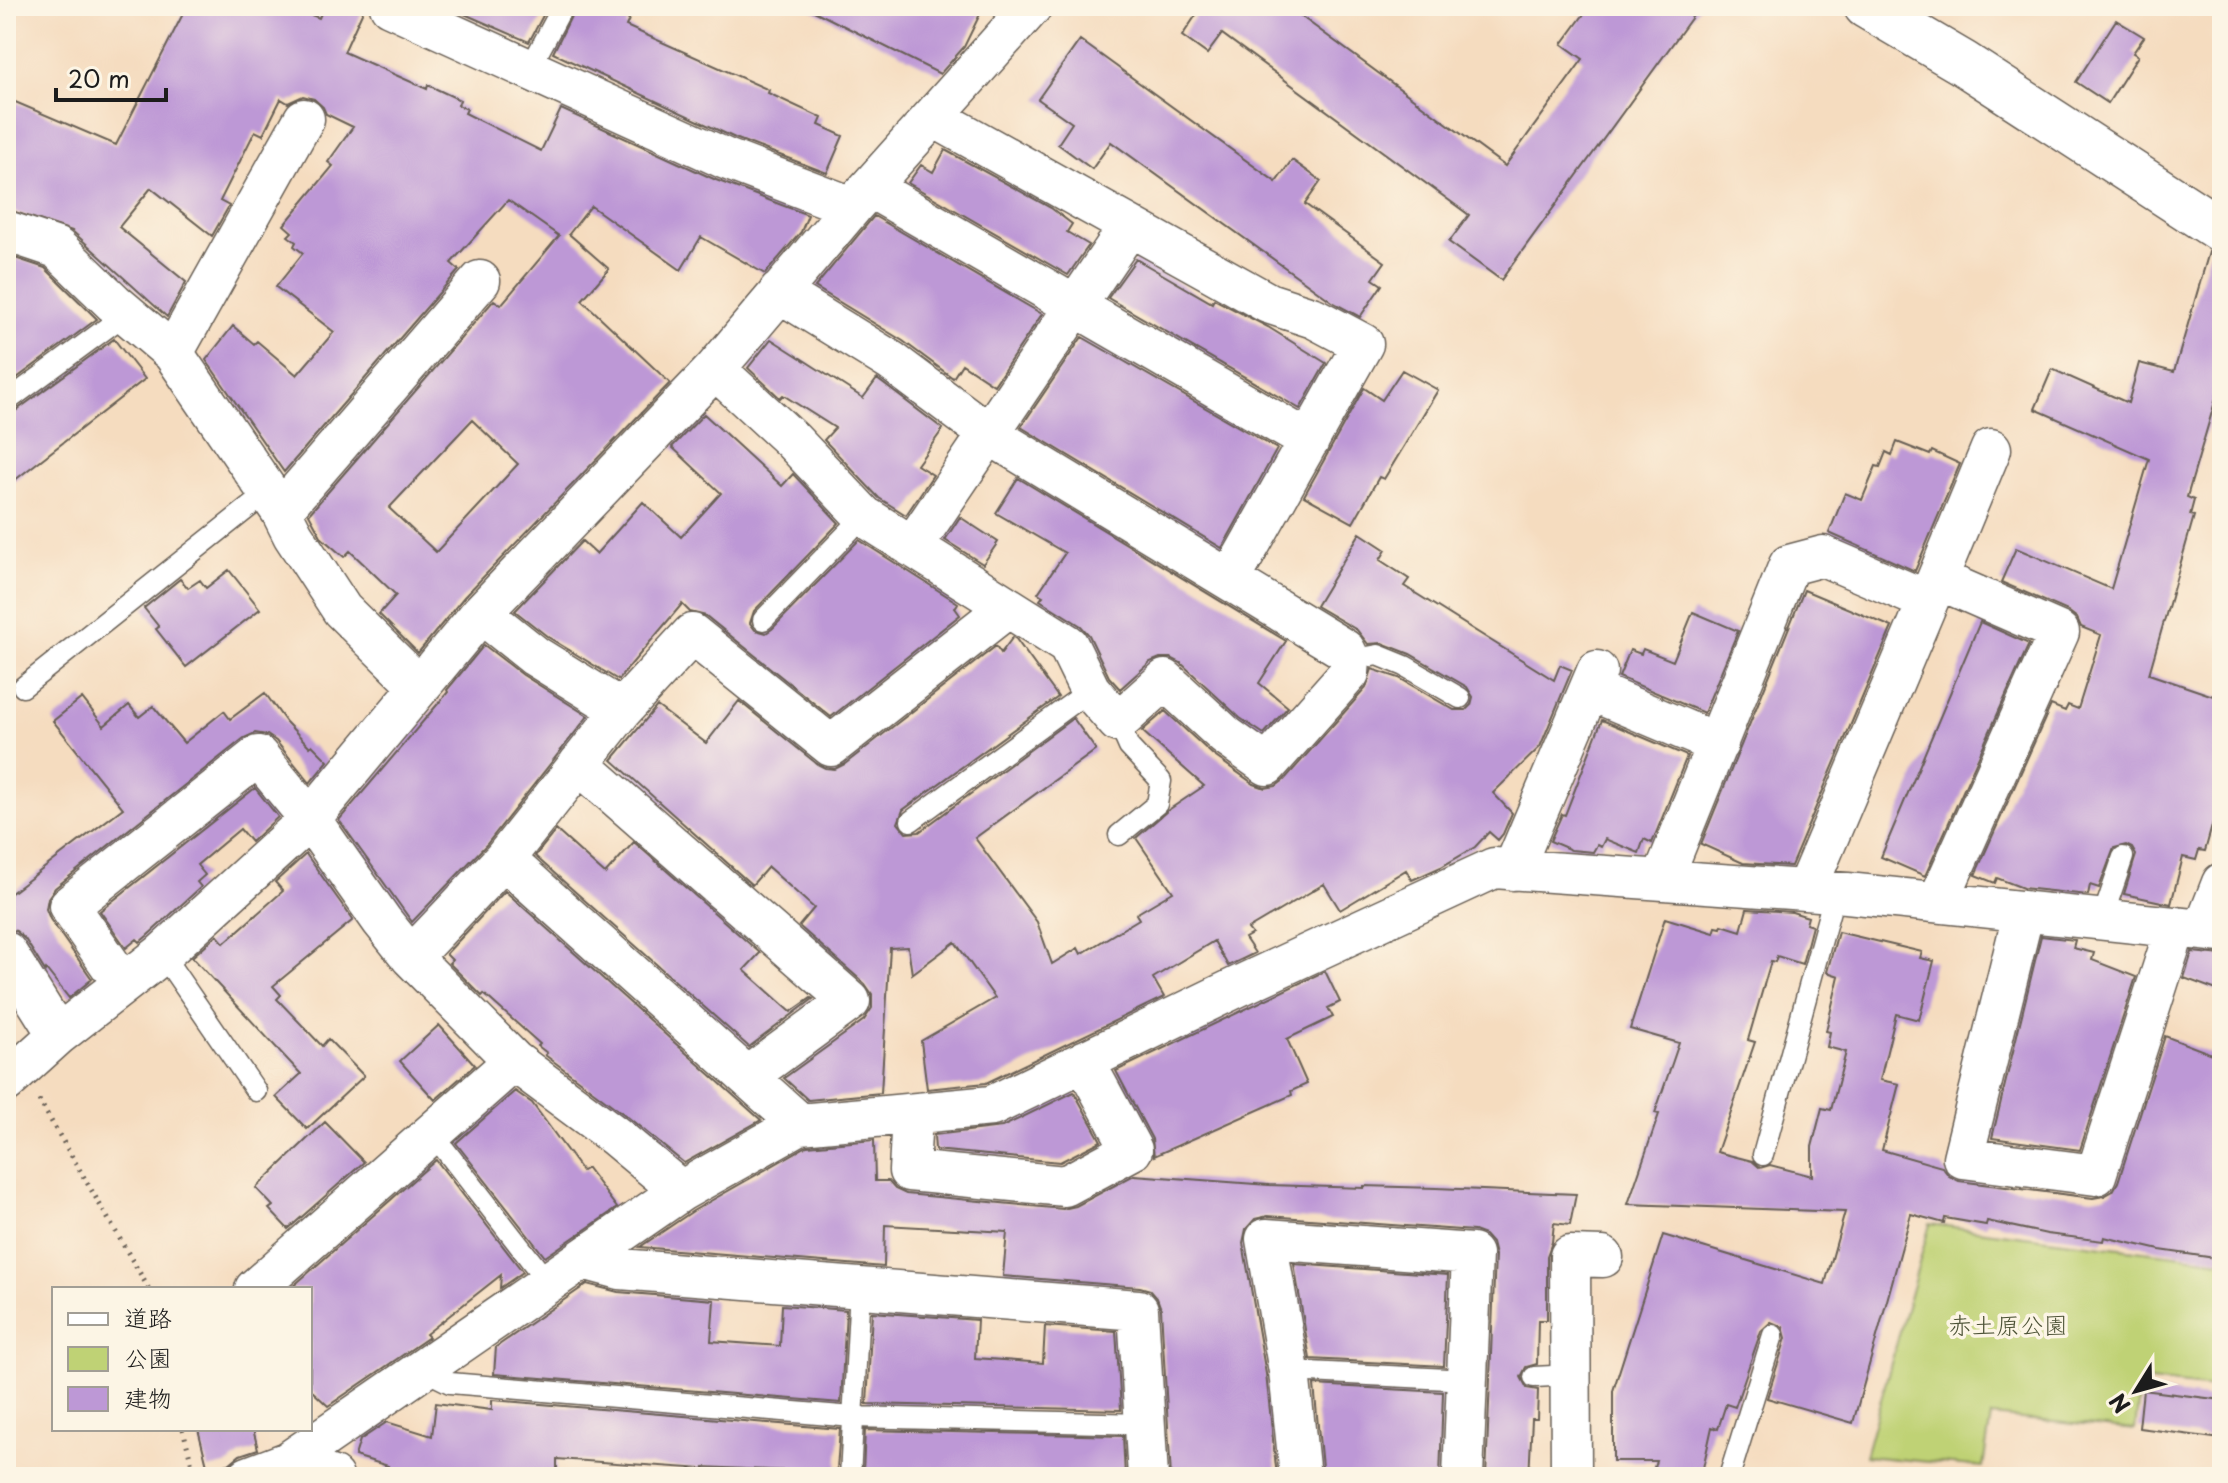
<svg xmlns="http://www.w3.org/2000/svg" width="2228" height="1483" font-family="'Playpen Sans','Klee One',sans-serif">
<rect width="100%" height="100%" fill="#fcf5e5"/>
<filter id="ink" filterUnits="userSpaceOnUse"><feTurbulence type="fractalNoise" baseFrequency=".0125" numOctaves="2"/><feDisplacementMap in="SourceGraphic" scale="16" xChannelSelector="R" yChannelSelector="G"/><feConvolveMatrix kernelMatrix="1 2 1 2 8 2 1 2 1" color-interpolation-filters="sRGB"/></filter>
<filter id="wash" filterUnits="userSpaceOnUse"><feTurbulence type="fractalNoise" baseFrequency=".006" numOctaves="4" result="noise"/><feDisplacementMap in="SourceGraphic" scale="32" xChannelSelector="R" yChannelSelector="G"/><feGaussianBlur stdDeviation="1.8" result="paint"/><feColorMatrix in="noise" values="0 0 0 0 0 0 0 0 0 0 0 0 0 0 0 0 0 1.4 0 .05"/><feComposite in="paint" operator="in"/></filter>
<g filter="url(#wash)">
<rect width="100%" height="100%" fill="#f5dcbf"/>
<path fill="#bfd275" stroke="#6e7748" stroke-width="2" d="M1930 1224 2222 1261V1389L2141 1380 2135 1430 1991 1416 1983 1467 1865 1456Z"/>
<g id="blocks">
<path fill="#bd98d6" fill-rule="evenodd" d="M187 6H288L319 18 324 6H365L344 52 427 89 428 85 460 100 458 105 467 109 465 113 541 151 561 109 716 180 808 215 801 232 765 274 701 237 681 270 591 206 569 234 609 269 582 300 670 383 464 597 418 653 379 614 396 595 350 551 344 557 322 538 309 514 494 300 501 305 559 236 508 200 451 263 459 270 284 472 206 360 233 326 254 344 257 341 297 375 334 332 276 287 303 253 294 246 296 242 288 236 292 232 284 225 333 166 328 162 353 127 326 114 323 107 314 99 303 96 288 103 281 99 263 135 255 131 220 201 229 206 212 236 151 188 119 227 186 282 167 317 72 231 6 209V98L116 145ZM472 420 518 464 436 552 389 508Z
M446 6H548L529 42Z
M576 6H635L626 26 769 90 768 93 822 118 819 125 843 136 827 173 735 138 553 53Z
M804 6H984L964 47 940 74Z
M1184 6H1287L1505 166 1583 59 1562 44 1590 6H1700L1501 280 1449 242 1469 215 1222 34 1207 54 1182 36 1196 15Z
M2116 20 2144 37 2133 53 2138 56 2108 103 2076 82Z
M1080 40 1276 182 1292 160 1321 181 1305 204 1385 262 1373 279 1382 285 1360 317 1334 303 1111 142 1092 169 1058 144 1072 123 1038 99Z
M945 150 1051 208 1072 224 1067 232 1089 245 1068 275 908 183 921 165 933 172Z
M874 216 1042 314 994 385 962 364 953 378 903 341 815 287Z
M2209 252 2222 256V396L2217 395 2187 497 2194 500 2190 515 2194 516 2149 674 2222 699V790L2205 851 2199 850 2196 860 2183 857 2171 904 2124 894 2136 855 2132 848 2126 845 2114 848 2099 888 2090 885 2088 895 2023 888 1997 878 1995 883 1975 875 2051 705 2065 711 2068 705 2078 709 2101 635 2081 627 2077 618 2068 611 2001 582 2016 548 2111 589 2149 459 2035 409 2052 369 2128 403 2139 363 2174 372Z
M6 255 45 268 97 319 6 386Z
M1136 259 1212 303 1214 299 1268 327 1326 363 1300 409 1108 298Z
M1082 337 1277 449 1222 548 1021 427Z
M114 339 145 379 6 487V415L14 412Z
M771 339 863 398 877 379 943 429 917 465 933 475 906 515 879 498 824 440 835 428 783 395 780 398 748 368Z
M1402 370 1438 390 1384 479 1379 477 1353 523 1304 496 1364 388 1382 400Z
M704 414 782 486 793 474 839 523 754 611 750 623 755 630 766 633 772 629 859 540 958 603 955 608 960 615 831 717 706 616 690 612 682 604 618 680 548 637 515 611 582 541 596 554 643 502 681 537 721 493 672 447Z
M1897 442 1930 455 1932 451 1960 464 1915 571 1829 533 1845 493 1862 500 1876 466 1880 467 1886 452 1892 455Z
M1018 478 1286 641 1259 683 1288 707 1264 734 1240 718 1181 663 1171 658H1160L1150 662 1120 689 1109 677 1089 635 1081 626 1040 600 1043 596 1038 593 1065 553 996 513Z
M960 517 998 542 983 564 945 540Z
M1360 533 1386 550 1380 560 1409 579 1404 586 1554 680 1560 665 1572 670 1540 747 1493 793 1512 813 1503 834 1498 840 1489 832 1475 847 1441 867 1412 880 1406 870 1340 910 1324 884 1248 929 1252 934 1245 938 1255 953 1228 966 1214 941 1153 978 1164 997 986 1083 927 1089 921 1041 995 998 955 942 912 974 908 947 890 948 881 1093 808 1100 784 1078 864 1020 872 1008V994L865 984 799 926 814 908 768 867 752 885 612 760 657 706 706 743 739 701 817 764 825 768 835 769 845 764 996 646 1001 653 1013 637 1016 639 1058 697 903 810 898 823 906 833 919 832 1073 718 1096 750 975 838 1037 922 1052 964 1078 948 1081 954 1139 919 1136 914 1173 892 1136 838 1167 811 1204 786 1142 731 1165 711 1213 755 1254 784 1265 788 1276 786 1284 780 1366 688 1372 669 1399 678 1454 710H1466L1471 705 1473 697 1467 687 1410 654 1382 643 1368 644 1357 630 1316 606Z
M229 570 260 609 186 667 156 629 159 627 144 608 180 579 188 588 200 580 206 588Z
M1804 590 1892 627 1791 866 1743 863 1701 844Z
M1693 612 1738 631 1704 713 1619 677 1630 650 1641 654 1643 649 1673 661Z
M1980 622 2029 644 1925 876 1881 857Z
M484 645 523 675 588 716 487 844 412 922 339 820 448 692 447 690Z
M265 693 286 722 310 747 312 745 328 761 310 783 276 741 267 735 255 733 244 738 55 888 48 898 46 909 50 919 92 979 69 998 46 969 45 971 25 939 16 931 6 929V897L123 808 53 721 82 698 104 726 129 705 139 717 153 706 184 743 224 711 230 719Z
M1602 720 1687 756 1652 843 1644 839 1639 853 1605 839 1601 847 1597 845 1593 852 1571 850 1550 841 1562 814 1565 815Z
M255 788 278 817 251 842 240 829 197 865 205 875 197 882 201 887 147 936 140 942 137 939 126 948 100 911Z
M556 830 605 874 634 842 760 953 744 970 791 1012 811 998 813 999 749 1047 535 856Z
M306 854 353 920 273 986 281 995 277 999 322 1046 328 1039 364 1076 307 1129 276 1097 301 1074 192 957 217 935 224 943 283 891 275 882Z
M505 891 761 1120 684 1163 629 1118 545 1055 547 1053 538 1046 540 1044 484 994 482 996 449 963 452 960 446 954Z
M1747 909 1792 912 1808 917 1806 924 1812 926 1802 964 1777 956 1775 962 1771 961 1748 1040 1755 1042 1717 1152 1752 1161 1760 1168 1770 1165 1812 1176V1147L1822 1108 1831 1110 1846 1052 1827 1047 1830 1032 1826 1031 1839 976 1827 972 1838 932 1922 952 1920 958 1934 961 1919 1020 1896 1014 1880 1080 1899 1084 1882 1150 1942 1167 1949 1176 1959 1181 2093 1198 2104 1196 2113 1191 2118 1182 2165 1036 2222 1058V1259L2160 1250 2104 1237 2103 1241 2047 1234 1987 1221 1986 1225 1945 1218 1944 1223 1911 1214 1853 1423 1767 1398 1786 1338 1783 1327 1771 1322 1761 1331 1735 1407 1726 1404 1718 1429 1712 1427 1701 1477H1651L1656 1461H1613V1391L1663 1235 1825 1284 1845 1212 1628 1204 1659 1114 1655 1113 1679 1043 1630 1029 1665 918 1714 933 1716 927 1721 928 1722 925 1741 931Z
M2041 936 2075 940 2073 948 2094 953 2092 960 2136 977 2080 1150 1992 1138Z
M2192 952 2222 955V992L2184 978Z
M1325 971 1340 1002 1328 1008 1333 1017 1287 1039 1307 1084 1291 1091 1292 1095 1154 1156 1152 1139 1116 1071Z
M439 1025 475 1065 435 1100 400 1061Z
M515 1091 532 1103 582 1171 587 1168 617 1208 545 1257 456 1143Z
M1074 1092 1101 1141 1060 1162 935 1150 934 1135 1002 1127Z
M325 1122 364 1162 288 1229 269 1209 273 1206 256 1188Z
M874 1140 875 1181H888L895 1189 906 1194 1063 1209 1076 1206 1134 1175 1269 1185 1364 1188V1186L1436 1188 1576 1194 1570 1225 1554 1223 1552 1242 1547 1256V1320H1538L1537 1364 1526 1367 1521 1377 1527 1388 1538 1390 1537 1419H1532L1529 1477H1486L1495 1255 1492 1243 1485 1235 1474 1231 1268 1216 1255 1219 1246 1229 1243 1243 1266 1374 1277 1477H1171L1161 1309 1157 1298 1150 1290 1140 1287 1003 1276 1007 1232 885 1225 884 1267 640 1247 693 1211 807 1146Z
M436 1160 523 1272 500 1288 501 1275 426 1334 429 1337 328 1406 310 1389V1289H290Z
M1294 1264 1448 1275 1444 1366 1310 1359Z
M587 1284 618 1292 714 1300 711 1341 780 1346 782 1305 846 1310 841 1403 494 1374 496 1347Z
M872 1312 977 1320 975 1358 1043 1363 1045 1326 1116 1331 1121 1410 867 1404Z
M1314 1385 1443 1392 1440 1477H1323Z
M2143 1390 2222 1400V1439L2139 1428Z
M492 1400 840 1429 837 1470 836 1473 704 1467V1469L557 1459V1477H384L388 1466 355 1456 360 1440 387 1422 432 1436 436 1403 492 1410Z
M198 1429H253L258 1449 240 1455 229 1464 208 1469Z
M865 1430 1123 1436 1125 1477H941L863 1472Z"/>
</g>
</g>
<g filter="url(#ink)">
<use href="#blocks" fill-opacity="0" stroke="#685f55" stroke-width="2"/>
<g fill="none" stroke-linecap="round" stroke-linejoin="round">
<g stroke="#685f55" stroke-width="23">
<path id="service" d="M530 68 563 6
M6 402 127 313
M763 620 864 516
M1350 660 1378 655 1405 666 1460 698
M23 687 267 493
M1118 722 1129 747 1161 781 1157 804 1119 835
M911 821 1090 690
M2102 919 2123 857
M162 954 256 1091
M432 1133 549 1284
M1763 1155 1835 892
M422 1369 450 1383 853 1417 1145 1424
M1289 1371 1468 1380
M1534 1377 1572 1375
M850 1477 860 1288
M1729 1477 1773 1335"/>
</g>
<g stroke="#685f55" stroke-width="43">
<path id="minor" d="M390 6 726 159 852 207
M934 117 1268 303 1314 318 1363 344 1230 580
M871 188 1309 441
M6 231 57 248 114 303 173 353 281 511 293 535 342 610 419 686
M173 353 304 119
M715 369 792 440 864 516 1068 645 1090 690 1118 722 1165 680 1226 736 1267 765 1349 673 1350 660 1345 650 989 434 891 361 779 292
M281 511 480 281
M912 547 1129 227
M1938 579 2059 632 1938 902
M481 613 535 656 622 710
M1590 690 1718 744
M579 764 850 1001 748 1076
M504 859 800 1124
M1513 870 1597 671
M1662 880 1789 565 1823 556 1928 601 1991 449
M1806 890 1928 601
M2024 911 1963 1158 2096 1175 2176 927
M2204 929 2222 883
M6 952 58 1035
M411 957 504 859 622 710 692 634 831 746 1007 608
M123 983 69 906 258 756 310 819 382 921 411 957 514 1061 615 1136 681 1191
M6 1082 58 1035 162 954 310 819 481 613 715 369 852 207 1032 6
M912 1114 909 1171 1065 1186 1132 1150 1084 1061
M583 1259 620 1269 1138 1310 1148 1477
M255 1289 514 1061
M288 1462 333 1477
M248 1477 288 1462 681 1191 800 1124 992 1106 1237 987 1494 868 1847 893 2222 932
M1300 1477 1289 1371 1266 1239 1472 1254 1463 1477
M1571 1477 1570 1256 1603 1257"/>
</g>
<g stroke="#685f55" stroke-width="47">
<path id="tertiary" d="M1866 6 1963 63 2222 231"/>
</g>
<path stroke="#685f55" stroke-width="5" stroke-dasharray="2 6" stroke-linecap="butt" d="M39 1100 149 1289
M183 1429 195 1477"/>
<use href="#service" stroke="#fff" stroke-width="20"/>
<use href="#minor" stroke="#fff" stroke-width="40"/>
<use href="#tertiary" stroke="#fff" stroke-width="44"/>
</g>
</g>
<g text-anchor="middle" stroke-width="7" stroke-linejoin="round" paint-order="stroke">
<g font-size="24" fill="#4d5337" stroke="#fcf5e5">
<text x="2008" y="1334">赤土原公園</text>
</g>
</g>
<rect width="2228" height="1483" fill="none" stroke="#fcf5e5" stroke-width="32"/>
<rect x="52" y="1287" width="260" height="144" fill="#fcf5e5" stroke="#a29e95" stroke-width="2"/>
<rect x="68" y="1313" width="40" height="12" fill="#ffffff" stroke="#a29e95" stroke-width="2"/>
<text x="124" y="1327" font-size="24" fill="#1c1c1c">道路</text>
<rect x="68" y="1347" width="40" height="24" fill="#bfd275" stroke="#a29e95" stroke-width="2"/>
<text x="124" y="1367" font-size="24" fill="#1c1c1c">公園</text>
<rect x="68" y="1387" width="40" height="24" fill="#bd98d6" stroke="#a29e95" stroke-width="2"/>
<text x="124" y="1407" font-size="24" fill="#1c1c1c">建物</text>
<g transform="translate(2136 1391) rotate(233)" stroke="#fcf5e5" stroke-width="6" paint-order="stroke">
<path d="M0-6L14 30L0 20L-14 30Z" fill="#1c1c1c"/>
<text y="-12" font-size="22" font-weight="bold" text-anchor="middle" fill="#1c1c1c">N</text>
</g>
<path d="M56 88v12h110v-12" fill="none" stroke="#1c1c1c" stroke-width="4"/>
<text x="68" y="88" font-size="24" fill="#1c1c1c" stroke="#fcf5e5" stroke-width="6" paint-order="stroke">20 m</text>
</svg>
